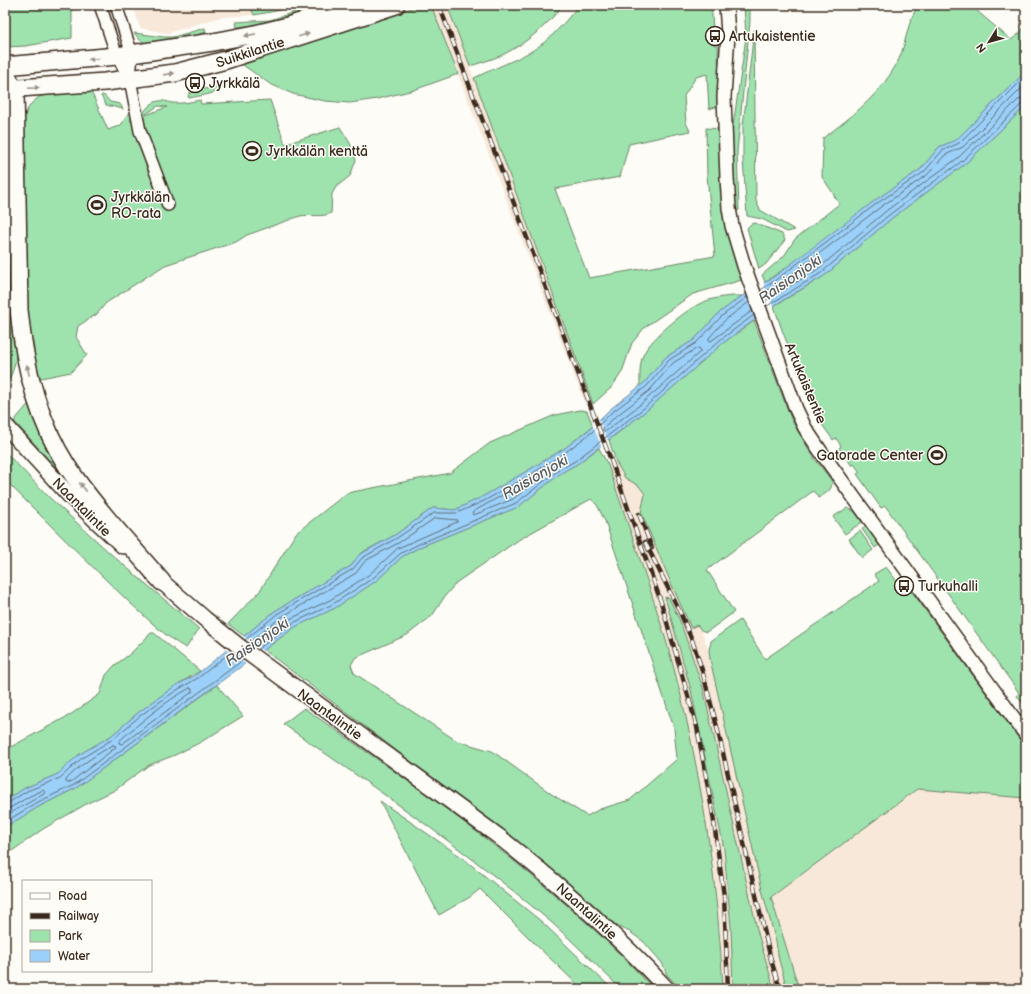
<svg xmlns="http://www.w3.org/2000/svg" width="1031" height="994" font-family="'Balsamiq Sans',sans-serif">
<rect width="100%" height="100%" fill="#fdfcf7"/>
<filter id="ink" filterUnits="userSpaceOnUse"><feTurbulence type="fractalNoise" baseFrequency=".025" numOctaves="2"/><feDisplacementMap in="SourceGraphic" scale="8" xChannelSelector="R" yChannelSelector="G"/><feConvolveMatrix kernelMatrix="1 2 1 2 8 2 1 2 1" color-interpolation-filters="sRGB"/></filter>
<g filter="url(#ink)">
<path fill="#f7e8da" d="M133 5H250L254 15 221 17 167 33 140 28Z
M431 5H447L593 404 586 406Z
M616 462 625 478 639 486 645 494 641 512 671 583 691 627 697 625 701 630 709 650 762 890 776 942 779 960 787 989H774L758 933 703 688 680 621 669 598H665L691 690 724 849 731 928 733 989H723L720 930 700 788 681 695 658 615 608 465Z
M917 789 1026 798V989H799L771 897Z"/>
<path fill="#9ee2ae" stroke="#6c8666" fill-rule="evenodd" d="M5 5H72V38L26 46 5 47Z
M250 5H294L276 11 254 15Z
M316 5H333L263 24 237 27 236 22 270 20Z
M421 5H431L458 74 414 90 377 99 350 103 325 101 293 94 270 84 240 63Z
M447 5H563C546 27 524 45 500 56 490 60 480 63 470 66Z
M579 5H711L712 15 714 45H718L719 106 709 109 707 74 696 77 684 96 686 123 690 131 629 144 620 177 555 189 589 278 715 256 707 176 706 128 722 129 727 228 742 280 693 294 645 327 632 343 622 372 612 387 593 404 474 78C492 69 512 62 530 52 550 41 565 22 579 5Z
M744 5H750V21L737 152 739 210 736 211 734 195 732 133 744 51 746 37Z
M919 5H970L1011 40 1020 33 1026 25V65L1022 75 956 140 939 147 921 169 877 199 806 254 765 282 762 275 784 256 795 239 839 204 831 190 822 177 823 138C852 117 883 92 899 59 907 41 907 20 919 5Z
M205 28 206 32 180 40 149 44 141 41 134 33 164 37H173Z
M754 30 756 201 760 210 795 230 787 232 762 219 747 216 743 159V126Z
M221 85 223 86V88C217 94 198 96 189 98L188 97 189 93Z
M90 89 108 130 121 125 129 112 131 113 132 117 130 121 167 107 158 106 146 114H143C144 110 153 101 159 101 163 100 168 102 172 103 181 104 191 102 200 100L201 104 270 100 285 144 340 127 350 143 356 160 350 176 336 187 332 194 331 213C322 218 311 214 300 216L247 235 236 242 165 265 106 303 97 314 78 326 76 337 87 355 71 372 36 379 24 290 26 246 24 119C27 108 31 102 41 96Z
M102 95 105 96 110 102 120 104 123 109 106 105 101 96Z
M1026 106V708L1017 696 1019 693 1015 687 886 507 885 506 881 508 857 474 860 472 854 464 852 466 839 448 841 446 836 438 833 440 816 416 782 330 774 306 824 276 892 218 965 164Z
M6 148C7 200 7 252 10 304 11 320 16 336 16 352 16 364 12 376 5 386Z
M755 223 782 234 785 240 766 264 759 269 747 228 751 224Z
M732 296H742L719 313 694 340 666 357 644 383 640 387C640 376 639 363 644 353 652 338 683 312 699 304 709 299 721 297 732 296Z
M754 321 792 421 814 458 832 481C833 490 826 493 819 498L813 491 707 570 734 612 711 629 706 632 701 630 697 625 691 628 671 583 641 512 645 494 639 486 625 478 616 462 609 440 646 411 723 343Z
M31 401 62 471H59L14 421Z
M580 410 587 411 593 426 565 448 527 471 482 497 455 510 433 508 395 535 363 552 351 566 275 611 244 636 228 624 259 592 296 533 347 493 450 473 490 443 555 415Z
M599 448 608 465C633 541 662 617 681 696 704 792 718 890 723 989H681L667 975 662 963 644 942 630 932 617 926 585 897 503 829 405 757 264 650 295 627 335 608 376 581 403 556 422 546 518 507 561 473 577 464ZM591 499 597 505 605 521 674 728 677 759 630 800 600 809 587 816 553 795 492 751 457 741 354 673 351 665 355 658 407 635 432 616 445 596 457 582 520 539Z
M5 452 51 499 112 555 199 629 186 648C165 637 147 618 129 602 87 562 46 521 5 480Z
M847 508 854 511 862 522 845 534 833 517Z
M866 526 879 545 875 548 862 529Z
M860 531 873 550 862 558 849 539Z
M886 567 906 593 912 592 1026 748V798L917 789 771 897 799 989H787L779 960 776 942 762 890 710 659 709 650 711 641 740 620 765 659 879 581 874 574Z
M665 597 669 598 680 621 703 688 758 933 774 989H733L731 928 724 849 691 690Z
M151 633H154L200 671 175 686 139 712 111 736 80 754 65 767 58 774 25 788 5 801V750L70 715 100 694 106 675 115 665 130 654Z
M217 685 243 716 201 742 175 755 149 765 115 790 88 803 43 829 5 856V827L40 806 76 788Z
M304 708C426 793 551 879 654 989H621C598 967 575 943 551 922 466 850 375 788 283 724Z
M380 801 460 856 542 922 612 989H582L533 942 480 889 470 897 439 915Z"/>
<path fill="#9ad0f9" stroke="#748ea1" d="M1026 65V106L965 164 892 218 824 276 778 303 723 343 646 411 577 464 561 473 518 507 422 546 403 556 376 581 358 593 335 608 295 627 76 788 40 806 5 827V801L25 788 58 774 65 767 80 754 111 736 139 712 175 686 196 675 275 611 351 566 359 555 395 535 433 508 455 510 482 497 527 471 565 448 590 429 609 410 644 383 666 357 694 340 719 313 742 296 775 276 877 199 921 169 939 147 956 140 1022 75Z"/>
<path fill="#fdfcf7" d="M763 281 774 309 757 321 746 291Z
M598 417 609 443 602 448 592 424Z
M242 635 264 652 247 665 225 649Z"/>
<g fill="none" stroke-linecap="round" stroke-linejoin="round">
<path stroke="#616c76" stroke-width="1" d="M761 290 777 279 879 202 924 172 942 151 959 143 1026 76
M762 294 780 283 882 206 927 175 945 155 963 147 1026 84
M765 301 818 269 886 211 959 157 1018 100 1026 98
M749 302 725 320 709 338V341H711L752 311
M767 306 821 273 889 215 962 161 1022 104 1026 103
M698 348 700 349V352L641 404 606 431H603V428L615 417 650 390 673 363Z
M537 476H540L539 479 513 499 474 515 472 514 473 512Z
M245 640 277 614 353 569 362 558 397 538 434 513H457L484 501 530 475 567 451 592 432 611 413 647 386 669 360 696 343 722 316 747 297
M249 643 280 618 356 573 365 561 400 542 435 518 458 520 457 522 398 548 370 574 353 585 330 600 290 619 253 646
M258 649 293 623 333 604 356 589 373 578 401 553 421 543 516 503 559 470 575 461 644 408 720 340 754 315
M190 688 192 689V692L122 744 119 743V741C141 722 164 702 190 688Z
M113 745 116 746 115 748 72 781 68 783 66 782V780C79 765 96 755 113 745Z
M5 804 8 803 27 791 60 778 82 758 113 739 141 715 177 690 198 678 232 651
M5 809 10 808 30 796 43 790 45 792 44 794 5 816
M5 822 38 802 74 785 243 660"/>
<g stroke="#3b2a1e" stroke-width="14">
<path id="minor" d="M100 5 117 56 130 79
M116 5 132 54 130 79 140 131 168 205"/>
</g>
<g stroke="#3b2a1e" stroke-width="16">
<path id="tertiary" d="M726 5 728 34 724 97 727 178 729 208 732 226 744 266 796 409 805 428 821 452 1026 735"/>
</g>
<g stroke="#3b2a1e" stroke-width="18">
<path id="secondary" d="M5 425 69 495 123 546
M154 575 205 619 240 647 498 836C558 883 615 933 667 989"/>
</g>
<g stroke="#3b2a1e" stroke-width="20">
<path id="primary" d="M5 66 117 56 213 42 255 34 284 27 355 5
M5 74 15 89 19 310C24 364 37 419 67 466 94 507 130 544 162 582
M5 89 105 82 175 73 226 60 396 5"/>
</g>
<use href="#minor" stroke="#fdfcf7" stroke-width="11"/>
<use href="#tertiary" stroke="#fdfcf7" stroke-width="13"/>
<use href="#secondary" stroke="#fdfcf7" stroke-width="15"/>
<use href="#primary" stroke="#fdfcf7" stroke-width="17"/>
<g stroke="#3b2a1e" stroke-width="4.5">
<path id="rail" d="M439 5 612 463 661 602 697 727 713 815 724 896 728 989
M639 514 652 548
M645 542 680 612 692 640 702 670 717 727 771 960 780 989"/>
</g>
<use href="#rail" stroke="#fdfcf7" stroke-width="3" stroke-dasharray="9" stroke-linecap="butt"/>
</g>
<defs><path id="oneway-solid" d="M-6-.8H1V-3.2L6.5 0L1 3.2V.8H-6Z"/></defs>
<g fill="#9c938a">
<use href="#oneway-solid" transform="translate(250 35) rotate(169)"/>
<use href="#oneway-solid" transform="translate(304 35) rotate(-18)"/>
<use href="#oneway-solid" transform="translate(94 59) rotate(174)"/>
<use href="#oneway-solid" transform="translate(169 74) rotate(-8)"/>
<use href="#oneway-solid" transform="translate(34 88) rotate(-3)"/>
<use href="#oneway-solid" transform="translate(28 370) rotate(-102)"/>
<use href="#oneway-solid" transform="translate(83 487) rotate(-128)"/>
</g>
</g>
<defs>
<g id="bus-ring" transform="scale(1)"><circle r="9.5" fill="#fdfcf7" stroke="#3b2a1e" stroke-width="1.5"/><path d="M-5-6H5V4H4V6H2V4H-2V6H-4V4H-5ZM-3.5-4V0h7V-4ZM-3.5 1.2v1.5H-2V1.2ZM2 1.2v1.5H3.5V1.2Z" fill="#3b2a1e"/></g>
<g id="stadium-ring" transform="scale(1)"><circle r="9.5" fill="#fdfcf7" stroke="#3b2a1e" stroke-width="1.5"/><path d="M0-5a6.5 5 0 1 0 0 10a6.5 5 0 1 0 0-10ZM-3.5-1.8h7v3.6h-7Z" fill="#3b2a1e"/></g>
</defs>
<g fill-rule="evenodd">
<use href="#bus-ring" x="715" y="36"/>
<use href="#bus-ring" x="195" y="83"/>
<use href="#stadium-ring" x="252" y="151"/>
<use href="#stadium-ring" x="97" y="205"/>
<use href="#stadium-ring" x="937" y="455"/>
<use href="#bus-ring" x="904" y="586"/>
</g>
<g text-anchor="middle" stroke-width="3" stroke-linejoin="round" paint-order="stroke">
<g font-size="14" fill="#3b2a1e" stroke="#fdfcf7" text-anchor="start">
<text x="729" y="41">Artukaistentie</text>
<text x="209" y="88">Jyrkkälä</text>
<text x="266" y="156">Jyrkkälän kenttä</text>
<text x="111" y="202">Jyrkkälän<tspan x="111" dy="16">RO-rata</tspan></text>
<text x="923" y="460" text-anchor="end">Gatorade Center</text>
<text x="918" y="591">Turkuhalli</text>
</g>
<g font-size="14" fill="#3b2a1e" stroke="#fdfcf7">
<text transform="translate(250 52) rotate(-18)" y="5">Suikkilantie</text>
<text transform="translate(806 383) rotate(67)" y="5">Artukaistentie</text>
<text transform="translate(82 507) rotate(45)" y="5">Naantalintie</text>
<text transform="translate(330 714) rotate(36)" y="5">Naantalintie</text>
<text transform="translate(587 911) rotate(42)" y="5">Naantalintie</text>
</g>
<g font-size="15" font-style="italic" fill="#585c60" stroke="#fdfcf7">
<text transform="translate(790 279) rotate(-35)" y="5">Raisionjoki</text>
<text transform="translate(535 477) rotate(-30)" y="5">Raisionjoki</text>
<text transform="translate(257 642) rotate(-34)" y="5">Raisionjoki</text>
</g>
</g>
<rect width="1031" height="994" fill="none" stroke="#fdfcf7" stroke-width="20"/>
<rect x="10" y="10" width="1011" height="974" fill="none" stroke="#3b2a1e" stroke-width="1.5" filter="url(#ink)"/>
<rect x="22" y="880" width="130" height="92" fill="#fdfcf7" stroke="#afa8a0"/>
<rect x="30" y="893" width="20" height="6" fill="#fdfcf7" stroke="#afa8a0"/>
<text x="58" y="900" font-size="12" fill="#3b2a1e">Road</text>
<rect x="30" y="913" width="20" height="6" fill="#3b2a1e" stroke="#afa8a0"/>
<text x="58" y="920" font-size="12" fill="#3b2a1e">Railway</text>
<rect x="30" y="930" width="20" height="12" fill="#9ee2ae" stroke="#afa8a0"/>
<text x="58" y="940" font-size="12" fill="#3b2a1e">Park</text>
<rect x="30" y="950" width="20" height="12" fill="#9ad0f9" stroke="#afa8a0"/>
<text x="58" y="960" font-size="12" fill="#3b2a1e">Water</text>
<g transform="translate(989 42) rotate(233)" stroke="#fdfcf7" stroke-width="3" paint-order="stroke">
<path d="M0-3L7 15L0 10L-7 15Z" fill="#3b2a1e"/>
<text y="-6" font-size="11" font-weight="bold" text-anchor="middle" fill="#3b2a1e">N</text>
</g>
</svg>
